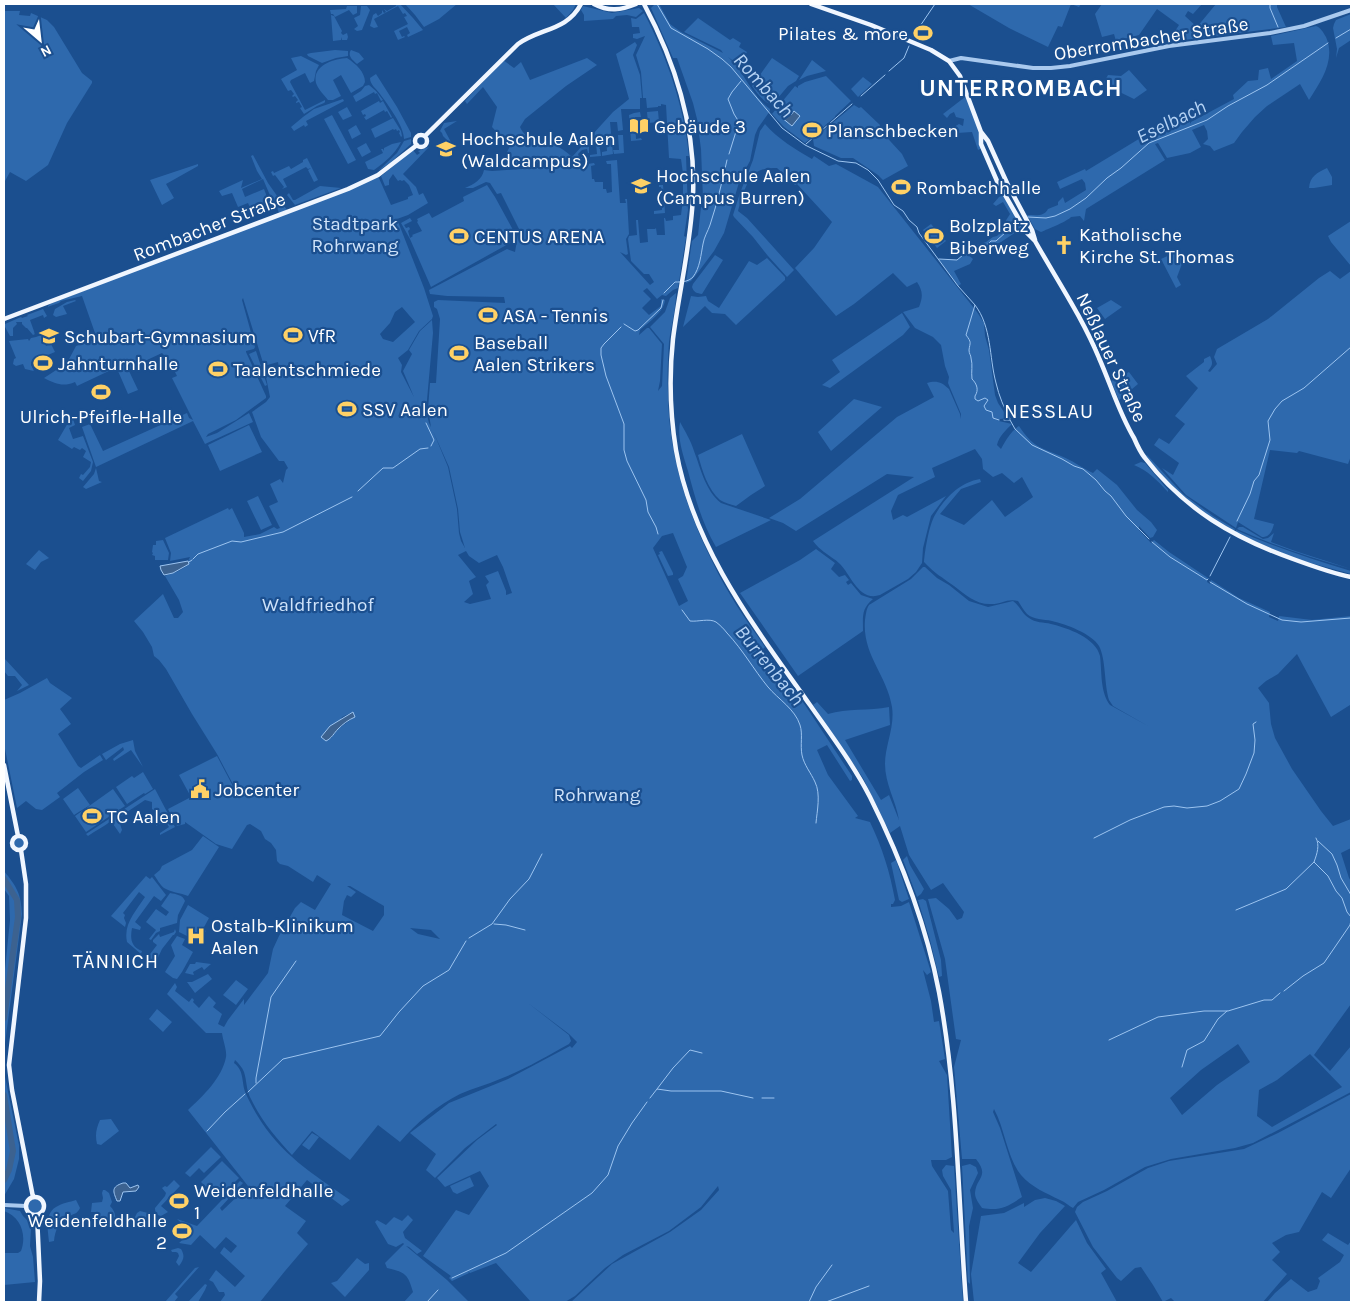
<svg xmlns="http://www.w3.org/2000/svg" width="1355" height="1306" font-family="Karla,sans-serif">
<rect width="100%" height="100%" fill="#1b4f8f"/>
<path fill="#2e69ad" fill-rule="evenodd" d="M396 4H400L413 18 423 30 408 37 407 35 410 33 407 27 399 31 402 37 404 36 405 37 398 40 394 31 408 24 404 17 407 16 405 13 403 14 398 6 374 19 378 27 374 28 370 26 373 15 376 13 378 16 382 13V10L384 13 386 12 384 9 387 11 396 6Z
M405 4H457L439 19 424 27 415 15Z
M553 4H576L573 10 566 18Z
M655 4H659L670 24 681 32 723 53 721 50 684 32 698 18 730 40 733 38 741 43 739 47 747 52 739 65 728 57C745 72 752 97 770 109V111L758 128 755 135 750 161 740 179 724 233 714 251 699 271 691 281 686 283 692 241 698 235 701 207 704 209 703 199 701 149 697 119 693 103 677 58H673L651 8Z
M968 4H1081L1079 7 1071 4 1062 27 1058 26 1048 47 1009 28Z
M1102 4H1202L1193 14 1188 11 1185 16 1197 27 1216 4H1277V7L1286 27 1168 42 1179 25 1157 9 1139 35 1116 41 1114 34 1102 37 1095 14Z
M347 6H357V13L353 15 349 10 335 17 333 14H331L330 10 346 9Z
M361 6H367L370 10 362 30 357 31 354 29 358 26 354 18 360 15Z
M583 6 612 13 639 8 643 11 636 17 627 15 616 16 613 19 584 21V15L581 10Z
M4 11H20L19 15 30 16 31 13 47 20 54 27 82 73 92 81V83L67 123 48 165 26 181 10 172 5 181H4Z
M644 13C667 57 684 106 689 156H686L688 210 684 236 686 237 678 288 673 290 666 296 662 295 657 299 647 288 643 291 651 299 642 308 649 315 661 306V299L665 300C664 312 649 322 640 330L639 335 647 328H649L662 344 660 381 658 391 662 386 664 344 650 327 665 312 670 298 676 293C676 309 671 326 669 342 668 358 667 375 668 392 668 451 686 510 713 563 727 593 746 620 765 647L763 649 805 705 852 776V780L850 781 827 745 817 750 828 775 858 816 855 818 870 822C882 847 890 872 895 900L893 904H891V907L901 906 909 902 931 972 927 975 923 970 931 1001 934 1022 939 1021 945 1059 939 1061 947 1075 952 1157 946 1160H931L932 1166 948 1191 951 1230 954 1233 951 1190 943 1176 942 1170 946 1165 954 1166 963 1302H571L612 1264 670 1232 701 1210 719 1190 718 1186 701 1207 669 1231 623 1255 605 1268 575 1296 565 1302H531L496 1263 470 1273 468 1271 469 1273 452 1281 449 1278 451 1276 423 1256 456 1210 469 1215 489 1186 480 1171 445 1187 437 1178 477 1140 497 1125 496 1124 465 1148 435 1178 426 1170 436 1154 410 1133 449 1103 508 1079 570 1046 572 1048 577 1042 569 1034 528 1003 569 1035 571 1041 569 1044C547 1056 524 1070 500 1079 487 1085 473 1088 460 1094 438 1105 416 1123 400 1142L378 1125 350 1160 312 1131 292 1155C276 1138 261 1120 251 1099 246 1090 247 1081 244 1072 242 1067 239 1064 235 1060L234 1063C245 1071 241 1083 246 1094 249 1101 253 1108 257 1115 280 1154 313 1174 350 1200L342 1206 307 1180 285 1206 306 1221 297 1233 308 1244 285 1271 260 1302H220L225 1295 224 1292H219L213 1282 209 1280 216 1270 235 1287 245 1276 220 1253 224 1247 231 1253 237 1246 226 1237 215 1249 200 1235 191 1245 179 1243 191 1232 177 1219 197 1226 240 1181 243 1183 220 1208 222 1211 248 1186 188 1110C203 1096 222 1078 226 1057 227 1050 223 1041 222 1033H206L167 994 175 983 177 987 175 991 189 1002 192 998 194 1000 193 1002 199 1008 209 996 216 1003 213 1007 222 1014 218 1024 224 1027 228 1020 244 999V1005L268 973 273 949 279 936 295 908 301 902 315 910 331 884 317 875 313 882 288 866 280 864 277 861 276 850 271 843 265 839 261 831 250 824 247 825 232 849 216 844 185 822V824L177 826 168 809 191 797 179 775 217 756 235 790 216 799 236 790 217 754 192 714 166 669 159 660 154 656 152 647 143 632 134 621 163 594 174 618H178L183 612 179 600 165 576C174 573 182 570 189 564L188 561 190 557 170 561 171 553 165 538 228 508 229 510 232 508 244 533V537L260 534 274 527 277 529 280 528 269 506 278 502 270 484 280 479 283 483 286 470 288 468 284 461H279L261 437 252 412 266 402 270 397 266 377 279 369 278 362 264 366 243 298 242 300 255 347 254 349 246 351V352L266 396V398L236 420 208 434 206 437 217 433 249 413 253 422 205 444 193 421 96 467 82 427 90 424 103 451 187 413 189 418 193 420 172 378 177 376 169 360 162 353 132 367 129 371 138 390 128 394 118 371 111 370 77 386 75 382C63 387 56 384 44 378L67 363 76 346 94 340 95 333 82 296 61 301 59 303 47 307 50 304 378 176 391 205 408 199V197L413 195 409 185 404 180 402 181 400 180 398 181 393 174 389 180V185L385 186 381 176 413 150 417 155 420 153 418 151 429 147 403 174 416 187 419 195 423 193 428 203 408 215 397 219 424 288 433 316 432 319 419 331 408 350 398 358 402 365 401 372 414 397 403 371 412 354 409 350 420 331 432 320 433 333 426 411 429 423 431 427 428 409 430 383H436L440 319 437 309 434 307V302L438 300 505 303V302L504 297 447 296 430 294 429 290 507 249 515 252 519 229 501 193 497 194 490 183 486 182 473 188H465C474 184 482 180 484 170L492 171 581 165 594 163 595 165 591 166 592 179H594L595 182H603V189H606L607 193 612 192 611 164H607L606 161 617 160 620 203H626L625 199H627L629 234 626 239 628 254 626 255 620 252 650 285 654 282 649 274H644L631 261 628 239 629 236 637 235 636 220H638L640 243 648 242 647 229H655L656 228 657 235H665L664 218H665L666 221 673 220V216L681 215 683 199V181H684L681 159 669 158 666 105 661 104V106H658V107L647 108 646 98H643L641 72 636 55 645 36 637 39 633 38V34L640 33 639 27H632L631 18 636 19ZM402 307 415 322 393 342 383 339 380 334 390 323 395 312ZM433 431 449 467 458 509 460 532 465 548 461 541 459 533 457 509 448 467ZM673 533 687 567 683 576 678 579 688 601 679 606 653 548 662 536ZM466 551 469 556 479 563 497 555 503 567 512 593 506 595V591L498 571 485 576 489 582 486 585 491 599 470 604 464 602 473 594 469 581 476 577 458 555ZM353 712 354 717 337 730 330 739 342 717ZM347 886H350L384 906V915L373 931 342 915 344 901 347 895 351 897 356 892ZM410 928 431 930 440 939 418 934Z
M1351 14V40L1339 48 1336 58 1337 49 1333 28 1334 24 1336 20Z
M331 15 334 16 342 31 341 33 343 35 347 33 348 37 347 40H342L341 37V40L333 41Z
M1316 26C1321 28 1323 32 1326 37 1336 60 1321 81 1309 100L1300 84 1267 106 1255 117 1242 132 1234 143 1214 151 1210 146 1203 144 1208 139 1207 131 1204 125 1192 130 1201 147 1190 153 1167 158 1158 143 1155 144 1165 160 1086 209 1084 221 1080 216 1071 217C1068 221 1048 229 1041 232L1035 229 1027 215C1036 215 1044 217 1048 209L1058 205V202L1063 197 1065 203 1086 190 1085 183 1082 179 1060 189 1057 182 1085 169 1086 171 1152 131 1154 137H1156L1155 130 1184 112 1191 124V122L1234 99 1233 95 1248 81 1258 80 1259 70 1268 68 1271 79 1297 61 1294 43 1273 45 1271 36Z
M635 42 637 45 633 55 640 75 642 98H640V109H621L623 130 618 131 617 122H610L613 154 602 156V152L607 151 606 138H600V148H599L600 149 601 156 590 157V155L597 154 596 143 589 144V153H588L587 149 582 150 578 154 579 157H582V158L578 159 577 156H576V159L572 160 509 165 507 152 510 146 492 127 497 107 483 87 467 104 465 101 503 60 514 68 521 62 530 80 587 58 597 65 566 86 525 119 520 127C526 142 542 139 555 145 561 148 567 152 572 157L613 112 629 99 616 54Z
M335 50 348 51V56L336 58 322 63 308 56 307 54 311 53Z
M351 50 359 53 364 59 357 64C353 60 347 56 351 50Z
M301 56 319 65 316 71 314 81 310 83 305 73 291 80 290 82 305 110 325 100V102L324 103 317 106 304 114 300 108 302 107 299 102 296 103V102L298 100 295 96 293 97 292 96 294 94 291 90 288 91 281 79 297 70 291 58Z
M347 58C356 64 365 72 365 82L363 86 351 93 341 75 333 80 341 96 333 100H328C324 95 318 89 316 83 312 65 334 59 347 58Z
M772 58 799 76 796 81 788 86 772 105C763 102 757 93 752 86Z
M812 60 826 71 807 76 799 80Z
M1129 70 1147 90 1134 99 1103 84 1108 75 1121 76Z
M376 74 397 107 411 133V137L404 139C404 126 388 105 380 94 376 88 370 85 370 78Z
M826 76 851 101 835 116V117L805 143 784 127 772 114 795 86 798 88V86L805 82Z
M863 77 872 84 858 97 851 89Z
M369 85 376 91 383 100 381 101 377 93 375 94 374 92 356 102 353 96 361 91 365 86Z
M965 97 967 98 981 134 982 148 978 150 972 132 957 133 954 127 959 124 963 126 964 119 956 117 954 112 950 114 947 118 943 114Z
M343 99 344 101 306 121 308 125 305 127 304 125 294 131 291 127 303 117 314 109Z
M379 101 380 103 383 101 392 117 391 118 387 111 385 112 384 110 366 120 364 117 366 116 365 114 363 115 361 111Z
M854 105 859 108 861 107 880 125V130L902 154 908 166 883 180 878 175 853 158H841L814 146 813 139Z
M347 107 352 116 343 120 338 112Z
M658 111 659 122 648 123 647 112Z
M640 112 641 117H635L636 139 641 138 642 140 631 141 629 115 634 113Z
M332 115 356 160 348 164 324 119Z
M393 118 401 131 402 136 401 137 399 133 400 132 399 130 397 131 396 129 394 130 393 129 375 138 371 129Z
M457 121 444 129 452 144 450 145 446 142 447 140 443 136 442 133 440 131 444 123Z
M765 124C778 139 795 149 812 159L814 156 829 166 836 164 878 187 977 312 984 323 985 336 989 350 995 395 998 403 1008 418 1000 419 999 421 1012 424C1006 430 999 436 997 445L1001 449C1006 440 1010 432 1019 426 1033 447 1039 447 1061 456 1072 460 1082 468 1093 473L1097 469 1117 485 1137 510 1151 522 1157 530 1153 537 1150 538 1139 526V530L1151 543 1154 540 1169 552 1208 578 1207 582 1210 584 1211 580 1239 598 1270 612 1269 617 1278 621 1279 616 1312 620 1351 616V705H1350L1331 717 1297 654 1278 674 1266 681 1258 688 1269 703 1271 724 1275 738 1292 769 1321 811 1333 826 1351 819V848L1341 853 1349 878 1351 881V1004L1314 1055 1330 1071 1351 1046V1092L1253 1143 1235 1148 1171 1159 1145 1167 1104 1190 1078 1202 1073 1208C1069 1206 1065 1202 1060 1200 1046 1193 1031 1187 1021 1175 1007 1158 1005 1129 994 1109L993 1112 1000 1128 1022 1197C1007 1207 1000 1211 982 1208 979 1203 975 1199 975 1193 976 1177 990 1177 976 1159H962L954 1067 961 1040 956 1039 945 959 928 899 936 898 949 909 957 920 962 918 964 912 943 883 931 890 909 855 900 826 890 833 863 778 813 705 817 702 828 714C847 708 869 711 889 707L890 725 845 740 881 800 889 795 899 820C896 801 885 784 885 764 885 745 895 727 892 707 887 675 862 655 865 620 866 614 866 610 869 605L911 579 923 567H925L937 578 949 585 969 601 988 607 1013 601C1020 606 1022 614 1029 618 1035 623 1044 622 1051 624 1068 628 1096 638 1100 656 1102 672 1100 692 1110 705L1148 726 1113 706 1109 700C1104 684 1106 659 1099 646 1092 634 1066 624 1052 621 1043 619 1034 620 1027 614 1023 610 1021 605 1018 601 1008 598 1001 604 992 604 976 605 966 595 954 586 942 577 935 574 924 562 925 550 929 525 935 515 944 499 960 482 980 479L981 482 961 489 940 514 964 525 992 500 1005 517 1033 497 1022 477 1014 483 1002 473 993 477 983 469 982 459 975 449 932 468 935 477 898 495 891 511 893 520 903 515 907 517 946 496 931 516 923 548 922 563 916 572 908 579 880 595C859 602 851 575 840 564 835 559 829 556 824 552 820 549 816 545 813 541L914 477 887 474 796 531 783 523 769 518 800 499 897 417 934 397 927 383C936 380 942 382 949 389L960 414V419L961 414 948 383 949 377 945 366 941 345 933 337 915 328 903 312 919 307C923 297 923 291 917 282L907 287 893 273 854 304 836 316 795 268 814 248 832 222 797 184 795 185 777 168C772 168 766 168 761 170 747 174 742 198 738 211L747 218 794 270 787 277 768 256 753 237 734 217 733 215 740 193 753 160 760 131ZM1238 1044 1250 1062 1217 1085 1182 1115 1170 1098 1201 1070ZM1310 1054 1342 1087 1272 1127 1257 1116 1259 1090 1277 1080Z
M356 125 361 134 352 139 348 130Z
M618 135H623L624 153 614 154 613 150H619Z
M411 139V144L390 163 378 171 397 153 404 141Z
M401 142C395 154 385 162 374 170L368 169 365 162 383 153 381 149H383L384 151V148L392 144Z
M366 143 371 152 362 157 357 148Z
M253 155 268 183 287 210 279 213 274 199 272 200 263 179 242 189 245 197 264 189 269 202 265 204 266 206 252 212 248 203 238 207 232 193 222 196 219 191 243 180 241 188 262 179 257 171 251 156Z
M307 158 318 180 314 182 308 170 311 168 308 169 306 167 283 179 287 187 282 189 284 187 275 175 273 176 271 172 273 171 274 173 289 166 291 169 303 162V160Z
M198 164V166L166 184 174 198 162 205 150 180Z
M1327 168 1332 177V185L1314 188H1309C1310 176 1317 173 1327 168Z
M487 185 495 197 513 230 505 234 510 243 431 287 410 239 401 223 410 218 412 221 404 225 406 228 409 227 410 229 408 231 410 238 413 236 412 235 422 231 417 222 418 221 417 219 429 213 432 218 464 201 463 197Z
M659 185H663L665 213 654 214V211L662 210 661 187H659Z
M320 186 341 188 295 205 287 195 289 193 293 200H295Z
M1003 195 1022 228 1001 242 978 253 972 249 977 245 986 242 993 237 997 236 1006 227 1005 222 1010 214 1003 202 996 206 993 204 999 197Z
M1351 221V266L1331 242 1328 236Z
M931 224 946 241 937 248 923 230Z
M1178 251 1183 261 1177 277 1181 285 1176 288 1161 259Z
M965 252 973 259 970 264 954 271 961 284 958 286 938 259 957 260Z
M715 255 723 260 702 294C697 293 694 293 692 287L693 284Z
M767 258 785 277V280L736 325 725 314 712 313 705 306 683 327 691 296 698 297 706 296 708 301 719 308 749 261 757 265Z
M1330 271 1340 279 1351 271V456L1348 464 1299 451 1297 453 1270 450 1254 519 1274 524C1272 531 1270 537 1262 537L1238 522 1236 528 1186 495 1162 468 1173 475 1179 463 1154 445 1159 438 1169 444 1185 424 1175 416 1198 388 1186 376 1204 362V359L1210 356C1213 363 1213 365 1208 371L1210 372 1217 364 1214 357 1217 349 1268 319 1319 278Z
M75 300 76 301 63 306 67 314 56 317 53 315 55 309 67 302Z
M1111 300 1122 307 1105 319 1097 308Z
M43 309 47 316 44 318 43 315 30 320 35 334 33 335 27 328H26L22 324V322H16L17 324 13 328V336H10L5 327V324L21 317 22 318 28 316 27 315Z
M902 313 910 327 903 335 830 388 822 385 840 372 832 360Z
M47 333 49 339 45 340 42 336 46 346 51 344 55 352 31 362V365L34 371 25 369 23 364 16 366 13 364 14 359 16 358 9 341 28 339 29 341 31 338 36 337Z
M256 351 267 385 265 386 249 354Z
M1129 372 1138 384 1119 400 1111 381Z
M854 399 882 407 831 451 818 432Z
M72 416 75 425 69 428 73 439 83 436 93 462 91 471 83 481 79 478 81 474 83 475 90 467 91 462 83 457 86 451 82 448 80 450 74 447 72 449 58 440Z
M680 422C685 431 691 441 694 451 701 469 705 490 721 503L771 520 716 547C702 523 695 498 688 471 683 455 677 438 680 422Z
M249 425 262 452 220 471 208 445Z
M742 434 765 486 751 495 736 506C730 504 725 503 720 500 708 490 702 470 698 455Z
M1147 455 1183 494 1213 516 1235 529 1234 531C1197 511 1171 489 1146 456Z
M1141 462 1145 463 1168 490V492C1158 481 1147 470 1134 465Z
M96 468 99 481 102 482 86 489 83 487 94 474Z
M258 496 272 525 261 530 247 501Z
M1239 527H1243L1263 539 1268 538 1274 533 1271 542 1295 551 1351 569C1312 558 1274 546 1237 529Z
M1236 530C1274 547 1312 559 1351 571V574L1296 559 1236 533Z
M163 540 169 553 168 560H155V556L152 555 153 553 152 552 153 545H156V541Z
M816 549 835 563 831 569 839 577 845 575 849 580 846 582 848 585 851 583 861 595 873 599C861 609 863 617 863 631L798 676 740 593 800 560Z
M39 550 49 558 41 562 35 570 26 564Z
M662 551 673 573V575L668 576 658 555 660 554 659 552Z
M4 658 29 685 17 691 22 685 15 676H8L4 671Z
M47 678 50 683 72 698 60 709 71 724 58 734 78 766 81 768 100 755 103 760 84 772 57 793 60 797 42 810 36 809 26 801 17 808 4 744V700L20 693Z
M133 740 135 751 143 767 131 750 114 761 113 759 124 750 123 747 106 760 102 754 120 744Z
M143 772 153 789 145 794 144 793 127 804 116 787 132 776 134 778Z
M78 788 90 805 74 815 63 799Z
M113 789 125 806 86 832 75 816Z
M155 789 175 827 160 835V833L169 827 165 821 156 826 159 814 152 809V802L145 800 118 818 122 830 120 834 111 821C104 827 96 830 88 836L86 834Z
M203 836 219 847 188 896C181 893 170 892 164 888 160 885 157 879 154 875L160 870 162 866 192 850Z
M13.5 843a5.5 5.5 0 1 1 11 0a5.5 5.5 0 1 1-11 0Z
M907 856 910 865 924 889 921 894 917 897 903 860Z
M896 860 909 899 902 902 899 900 891 863Z
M4 871C17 887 21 894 22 914L4 1051V968L5 969 10 920 9 896 4 889Z
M146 876 150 879 152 877 166 895 161 901 154 896 135 922 141 927 140 930 132 928C130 939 131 947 142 951L141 954 127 942C123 924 136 911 145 897L139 892 123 913 125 915 124 918 126 923 125 927 111 916Z
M170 893C176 894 183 895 185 901L178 915 177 923 160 928V931L156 933 151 940 149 939 156 930 146 922 156 909 166 916 169 912 161 906Z
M923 899 926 901 941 960 942 976 939 977 930 940 918 900Z
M188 905 209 918 203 929 206 931 202 936 191 930 187 936 179 932 180 920Z
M175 929 176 932 174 935H173L162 949 155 964 147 958 157 945 153 942V940L159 934 160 937 174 932Z
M177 936 185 939 182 945 193 952 182 972 177 979 173 978 165 972 175 956 171 945Z
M196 962 211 964 204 970 202 967 193 972 194 975 185 973 190 964H195Z
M208 974 212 979 195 993 187 982H192Z
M236 980 248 989 236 1005 223 995Z
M157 1009 172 1022 163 1032 149 1019Z
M4 1072 19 1145V1159L14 1179 4 1196Z
M1351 1094V1168L1331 1198 1322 1192 1299 1232 1286 1235 1272 1243 1280 1252 1272 1260 1287 1274 1263 1302H1175L1171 1298 1163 1302 1153 1285 1141 1267 1135 1268 1121 1281 1117 1278 1093 1247 1075 1212 1077 1207 1083 1202 1107 1191 1148 1168 1169 1161 1244 1149 1278 1133Z
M111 1119 119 1131 101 1145 97 1144C95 1135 96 1129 100 1120Z
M312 1133 319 1137 309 1150 302 1145Z
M211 1147 221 1157 204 1173 199 1168 190 1177 185 1173Z
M222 1161 239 1178 218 1199 201 1182Z
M970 1164 976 1167 978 1173 970 1190 973 1208 969 1226 970 1284 968 1282 962 1166Z
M470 1177 474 1186 457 1194 453 1192 450 1186Z
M174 1180 180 1186 161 1206 168 1212 161 1216C156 1215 155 1212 155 1208L165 1196 166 1193 162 1188 165 1186 167 1187Z
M103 1190H105L109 1193 112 1202 110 1206C117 1213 117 1221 109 1227L99 1218 98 1212H91L92 1203 102 1202 103 1198 102 1193Z
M1045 1198 1056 1201 1065 1206 1040 1233 1018 1263 1031 1272 1076 1220 1087 1243 1106 1269 1101 1273 1117 1302H974L971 1274 981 1216 1004 1213 1024 1203V1207L1035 1200Z
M28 1206a7 7 0 1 1 14 0a7 7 0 1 1-14 0Z
M76 1200 80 1208C77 1214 75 1213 70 1216 59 1221 55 1230 54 1241L49 1242C48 1231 44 1214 56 1207 62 1203 70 1202 76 1200Z
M4 1208 20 1211 23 1216 30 1223 31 1228 30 1246 33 1257 35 1282 4 1285V1253H18L21 1251C27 1235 21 1217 4 1211Z
M140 1211 152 1214 154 1221 149 1225 144 1220 138 1223 134 1219 137 1213Z
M408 1215 413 1220 403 1232 405 1238 422 1251 417 1254 409 1247 406 1246 447 1280 469 1302H404L413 1292C408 1274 405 1272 387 1268L385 1263 404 1244 403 1243 396 1247 388 1244 375 1222 377 1220 386 1225 394 1217 402 1221Z
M1328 1233 1348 1245 1351 1241V1302H1267L1275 1293 1291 1279 1308 1292 1317 1289 1320 1281 1318 1278 1340 1262 1344 1255 1322 1240Z
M178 1248 181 1249C185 1256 184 1259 179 1266L176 1262 179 1256 178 1253 176 1252H172L171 1250Z
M357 1258 365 1264 369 1263V1270L345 1297 331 1283 337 1281Z
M199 1267 175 1294 178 1297 174 1302H165L195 1268Z
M205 1284 207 1285 205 1290 198 1302H188Z"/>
<path fill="#3c6290" stroke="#9cc4f0" d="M786 111 791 115 794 111 800 116 792 126 781 117Z
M188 561 189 564 173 573 164 575 161 570 160 566Z
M353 712 355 717C348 720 343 724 338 729 334 733 332 738 326 741L321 737 330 726Z
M123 1183H126L130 1188 138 1185 139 1187 136 1191 123 1192 120 1201H117C113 1191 111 1187 123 1183Z"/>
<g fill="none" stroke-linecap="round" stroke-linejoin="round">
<path stroke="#9cc4f0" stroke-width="1" d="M657 4 671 28 708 49 722 59 731 67 782 128 805 145 838 161 856 163 868 170 878 180 894 205 903 211 909 220 917 227 919 233 958 286 975 305 966 335C972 343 970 342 969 350 969 354 971 355 971 358 973 365 971 372 972 379 977 384 979 390 975 396V399L978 401 985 398 988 400 984 406 986 410 992 412 993 418 999 420
M1270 4V8L1278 27
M914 35 935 4
M1336 38 1351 29
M889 71 904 58 909 46
M861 96 885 75
M806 144 852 104
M729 154 739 122 734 114 728 99 732 92 741 81
M1028 217 1046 218 1055 216 1070 209 1086 198 1107 178 1121 168 1149 143 1207 120 1228 106 1267 85 1328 43
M969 250 988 244 991 241H996L1006 232 1016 230 1018 223
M939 259 957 260 963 255
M664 293 675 282C682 282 688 282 693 277 700 268 701 254 703 244 704 237 708 231 710 225 717 204 722 182 727 160
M975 305C992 327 989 357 996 383 999 396 1004 408 1010 419
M624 324 635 331 638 330 661 308 663 300
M621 327 604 344 601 348V355L606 376 624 424V450L627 461 646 500 648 512 656 527 658 534
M1004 420H1010L1015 429 1032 445 1062 459 1074 466 1083 469 1096 480 1105 491 1111 496 1126 516 1149 539
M426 423 434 440 431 446
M358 491 383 468H393L420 449 428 448
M1237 521 1250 494 1254 481 1259 475 1270 440 1268 421 1275 409 1282 401 1304 388 1351 347
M1152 542 1170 557 1207 580 1208 579
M193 559 198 554 232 541 241 542 283 532 352 497
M189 562 192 560
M1210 576 1230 537
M1210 582 1247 604 1282 620 1301 622 1351 618
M682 610 690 621C698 622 709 618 716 622 720 625 724 629 727 633 743 650 754 670 768 687 778 699 795 709 800 725 803 734 800 745 802 755 804 765 811 773 815 782 821 794 817 811 816 823
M1094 838 1130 820 1164 807 1174 806 1187 808 1207 806 1220 801 1239 789 1246 774 1254 753 1255 740 1253 724 1256 722
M1316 838C1320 845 1317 854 1314 862L1328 876 1336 891 1342 898 1347 912 1351 917
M1318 841 1332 854 1337 865 1341 878 1351 895
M1236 910 1286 889 1314 862
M494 924 506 925 525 930
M469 938 492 924 510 899 529 879 542 854
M1284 991 1303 976 1324 963 1350 925 1351 920
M1109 1040 1158 1017 1204 1011H1228L1264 1000H1272L1280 993
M1182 1067 1187 1050 1204 1041 1218 1019 1227 1011
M256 1083V1078L271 997 296 961
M657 1089 673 1068 690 1050 702 1053
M248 1092 283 1059 380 1036 399 1012 423 986 449 970 466 941
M650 1098 657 1089 671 1091H721L753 1098
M762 1098H774
M207 1131 225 1112 245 1094
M452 1278 506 1253 592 1193 608 1175 618 1146 632 1123 647 1102
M427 1302 438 1290
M809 1302 816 1287 832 1265
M826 1302 869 1286"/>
<path stroke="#3c6290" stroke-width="6" d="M4 879 17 900 18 917 4 1018
M4 1095 13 1151 9 1170 4 1180"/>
<path stroke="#a9c9ee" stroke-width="4" d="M949 61 961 58 1033 68H1051L1070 66 1169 46 1270 33 1304 26 1351 10
M4 1205 26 1206"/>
<path stroke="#f0f6ff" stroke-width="4.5" d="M594 4C609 12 621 10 636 4
M644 4C675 62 696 128 693 196 691 244 679 291 673 339 669 376 670 413 676 450 693 547 754 626 810 705 831 735 853 764 870 797 901 859 926 924 939 992 958 1094 958 1199 966 1302
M811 4 871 25 931 50 949 61 960 76 981 132 988 141 1007 183 1032 230 1035 240
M981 132V144L997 181 1027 233 1035 241C1057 280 1082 317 1099 358 1111 385 1119 413 1134 438 1137 445 1140 452 1145 458 1184 509 1234 538 1293 559 1312 566 1331 573 1351 577
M415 141a6 6 0 1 1 12 0a6 6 0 1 1-12 0Z
M425 136 518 44C540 28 567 31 581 4
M4 319 348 189 378 175 417 145
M4 765 18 836
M12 843a7 7 0 1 1 14 0a7 7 0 1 1-14 0Z
M21 850 26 884V918L9 1065 12 1090 33 1197
M26 1206a9 9 0 1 1 18 0a9 9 0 1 1-18 0Z
M37 1215 40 1281 39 1302"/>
</g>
<defs>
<g id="stadium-bare" transform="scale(1.5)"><path d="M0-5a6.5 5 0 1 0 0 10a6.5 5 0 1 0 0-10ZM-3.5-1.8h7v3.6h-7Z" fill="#ffd166" stroke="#1b4f8f" stroke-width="2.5" paint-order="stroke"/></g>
<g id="library-bare" transform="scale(1.5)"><path d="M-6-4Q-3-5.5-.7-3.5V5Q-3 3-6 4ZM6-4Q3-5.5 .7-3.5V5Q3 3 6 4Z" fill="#ffd166" stroke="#1b4f8f" stroke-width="2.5" paint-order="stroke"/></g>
<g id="university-bare" transform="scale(1.5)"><path d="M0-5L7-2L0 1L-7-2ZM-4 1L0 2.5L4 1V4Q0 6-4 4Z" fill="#ffd166" stroke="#1b4f8f" stroke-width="2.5" paint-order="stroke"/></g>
<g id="church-bare" transform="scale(1.5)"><path d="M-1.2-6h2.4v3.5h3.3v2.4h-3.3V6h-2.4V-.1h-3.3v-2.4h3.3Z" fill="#ffd166" stroke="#1b4f8f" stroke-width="2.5" paint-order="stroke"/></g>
<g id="school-bare" transform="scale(1.5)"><path d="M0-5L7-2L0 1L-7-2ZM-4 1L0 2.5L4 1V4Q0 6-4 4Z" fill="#ffd166" stroke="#1b4f8f" stroke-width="2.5" paint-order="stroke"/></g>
<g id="civic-bare" transform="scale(1.5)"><path d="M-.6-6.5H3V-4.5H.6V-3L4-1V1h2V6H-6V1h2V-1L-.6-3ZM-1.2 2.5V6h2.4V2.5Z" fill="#ffd166" stroke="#1b4f8f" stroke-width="2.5" paint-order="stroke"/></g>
<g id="hospital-bare" transform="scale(1.5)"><path d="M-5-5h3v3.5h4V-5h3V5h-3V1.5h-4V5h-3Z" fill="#ffd166" stroke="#1b4f8f" stroke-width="2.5" paint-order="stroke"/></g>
</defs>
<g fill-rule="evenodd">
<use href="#stadium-bare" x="923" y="33"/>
<use href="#library-bare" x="639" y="126"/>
<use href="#stadium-bare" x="812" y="130"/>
<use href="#university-bare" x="446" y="149"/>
<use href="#university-bare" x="641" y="186"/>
<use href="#stadium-bare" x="901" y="187"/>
<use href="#stadium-bare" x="459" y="236"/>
<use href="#stadium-bare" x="934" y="236"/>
<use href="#church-bare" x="1064" y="245"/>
<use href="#stadium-bare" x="488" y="315"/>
<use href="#stadium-bare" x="293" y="335"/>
<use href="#school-bare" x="49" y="336"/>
<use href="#stadium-bare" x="459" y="353"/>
<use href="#stadium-bare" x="43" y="363"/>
<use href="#stadium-bare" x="218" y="369"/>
<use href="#stadium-bare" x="101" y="392"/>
<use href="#stadium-bare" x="347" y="409"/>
<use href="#civic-bare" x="200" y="789"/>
<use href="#stadium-bare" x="92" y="816"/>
<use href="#hospital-bare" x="196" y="936"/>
<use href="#stadium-bare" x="179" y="1201"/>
<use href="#stadium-bare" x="182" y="1231"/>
</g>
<g text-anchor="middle" stroke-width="4.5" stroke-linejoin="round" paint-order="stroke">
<g font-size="19" fill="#fff" stroke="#1b4f8f" text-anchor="start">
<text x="908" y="40" text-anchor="end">Pilates &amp; more</text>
<text x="654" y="133">Gebäude 3</text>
<text x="827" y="137">Planschbecken</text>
<text x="461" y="145">Hochschule Aalen<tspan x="461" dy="22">(Waldcampus)</tspan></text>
<text x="656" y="182">Hochschule Aalen<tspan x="656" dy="22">(Campus Burren)</tspan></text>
<text x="916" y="194">Rombachhalle</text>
<text x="949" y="232">Bolzplatz<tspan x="949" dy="22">Biberweg</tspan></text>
<text x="1079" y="241">Katholische<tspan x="1079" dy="22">Kirche St. Thomas</tspan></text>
<text x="474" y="243">CENTUS ARENA</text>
<text x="503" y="322">ASA - Tennis</text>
<text x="308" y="342">VfR</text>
<text x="64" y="343">Schubart-Gymnasium</text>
<text x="474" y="349">Baseball<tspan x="474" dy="22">Aalen Strikers</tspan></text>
<text x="58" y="370">Jahnturnhalle</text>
<text x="233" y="376">Taalentschmiede</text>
<text x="362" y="416">SSV Aalen</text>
<text x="101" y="423" text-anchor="middle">Ulrich-Pfeifle-Halle</text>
<text x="215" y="796">Jobcenter</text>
<text x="107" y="823">TC Aalen</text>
<text x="211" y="932">Ostalb-Klinikum<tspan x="211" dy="22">Aalen</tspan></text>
<text x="194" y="1197">Weidenfeldhalle<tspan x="194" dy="22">1</tspan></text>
<text x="167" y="1227" text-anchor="end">Weidenfeldhalle<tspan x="167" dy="22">2</tspan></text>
</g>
<g font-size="19" fill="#fff" stroke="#1b4f8f">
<text transform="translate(1151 38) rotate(-9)" y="7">Oberrombacher Straße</text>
<text transform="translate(209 226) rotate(-21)" y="7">Rombacher Straße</text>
<text transform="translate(1112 357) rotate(65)" y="7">Neßlauer Straße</text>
</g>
<g font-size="19" fill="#cfe3fa" stroke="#1b4f8f">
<text x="355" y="230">Stadtpark<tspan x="355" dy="22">Rohrwang</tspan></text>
<text x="318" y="611">Waldfriedhof</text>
<text x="597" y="801">Rohrwang</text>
</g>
<g font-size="20" font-style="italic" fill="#b5d3f5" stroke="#1b4f8f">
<text transform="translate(764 85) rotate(48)" y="7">Rombach</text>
<text transform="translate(1171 121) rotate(-26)" y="7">Eselbach</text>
<text transform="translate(770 665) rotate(51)" y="7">Burrenbach</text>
</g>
<g font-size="20" letter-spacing="1" fill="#fff" stroke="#1b4f8f">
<text x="1049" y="418">NESSLAU</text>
<text x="116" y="968">TÄNNICH</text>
</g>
<g font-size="24" font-weight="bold" letter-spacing="1" fill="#fff" stroke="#1b4f8f">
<text x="1021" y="96">UNTERROMBACH</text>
</g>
</g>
<rect width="1355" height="1306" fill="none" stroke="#ffffff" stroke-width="10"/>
<g transform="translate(40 40) rotate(152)" stroke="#1b4f8f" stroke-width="4" paint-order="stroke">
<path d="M0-4L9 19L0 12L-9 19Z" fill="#ffffff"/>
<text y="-8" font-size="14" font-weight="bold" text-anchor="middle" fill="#ffffff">N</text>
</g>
</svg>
